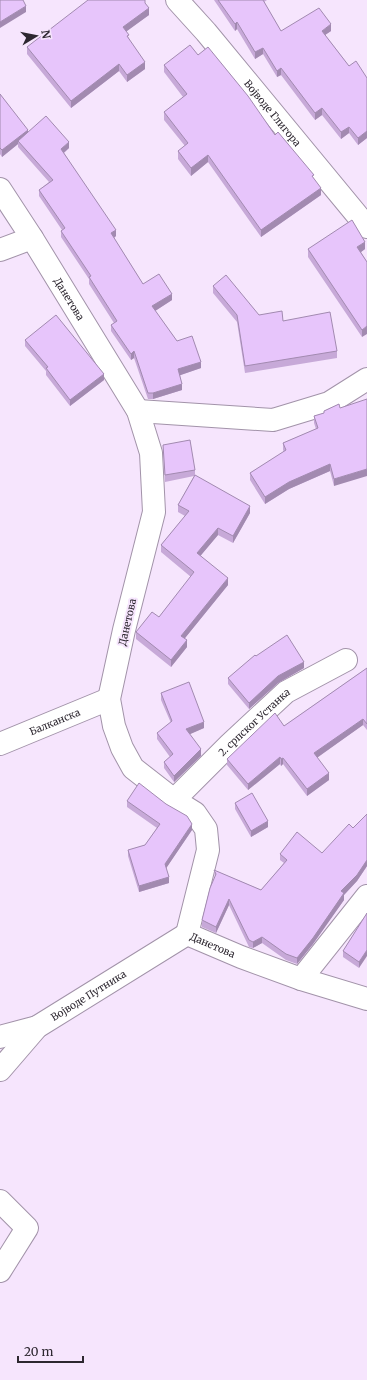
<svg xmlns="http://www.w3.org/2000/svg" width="367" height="1380" font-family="Merriweather,serif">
<rect width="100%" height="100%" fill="#f6e5fd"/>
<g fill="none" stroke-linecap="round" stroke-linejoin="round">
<g stroke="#a293a9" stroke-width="24">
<g id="street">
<path id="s1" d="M177 0 206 32 367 227"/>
<path id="s2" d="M0 189 32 238 138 411 151 453 154 512 124 630 109 699 114 726 122 748 133 768 174 800 195 813 206 829 208 850 187 934"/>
<path d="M0 250 32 238"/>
<path d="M138 411 273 420 329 403 367 379"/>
<path id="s3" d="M0 744 109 699"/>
<path id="s4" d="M174 800 230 744 286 692 346 660"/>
<path id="s5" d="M187 934 241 957 301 979 367 999"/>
<path d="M301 979 367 896"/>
<path d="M0 1037 37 1027"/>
<path id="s6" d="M0 1070 37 1027 187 934"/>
<path d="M0 1201 27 1228 0 1271"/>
</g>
</g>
<use href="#street" stroke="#fff" stroke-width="22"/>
</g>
<path fill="#c7a9d8" d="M214 0H267L264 2 281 31H331L325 35 349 66 367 78V138L358 145 349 133 341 139 322 115 315 120 281 75 277 77 263 54 255 59 237 29 235 31Z
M145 3 149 15 126 31 129 39 145 69 127 82 119 71 71 108 27 54V47Z
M198 55 275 135 314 179 321 195 261 237 208 162 191 176 178 159V151L185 146 164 120V112L183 97 164 72V65Z
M0 94 28 132 69 148 64 153 116 236 114 238 143 284 172 300 155 311 177 341 201 368 180 375 182 390 153 399H148L134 358 131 360 111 331V325L114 323 89 284V279L61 237V231L62 230 39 196V190L49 182 18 147V144L2 157 0 154Z
M308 249H365L361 252 367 262 362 337 308 257Z
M213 286 259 315 283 321 337 351V358L245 373 237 322 213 293Z
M25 340 104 380 70 406 46 375V371L25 346Z
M339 404 334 486 330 471 289 489 265 504 250 480V473L284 452 283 450V443L316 429 314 423V416L324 413V411Z
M163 445 195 470V476L250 513 233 543 218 535 200 556 228 585 185 638 187 647 171 667 136 639V632L159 617 191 577 161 552V545L185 516 178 512V505L194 476 165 482Z
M256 656 304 668 278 683 249 709 228 684V678Z
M367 668V730L363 725 317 757 329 780 307 796 283 764 281 766 280 764 248 790 227 765V759L284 726Z
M161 693 204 728 189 734 201 756 174 782 164 768V762L170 757 157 739V733L171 723 161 700Z
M127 801 192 830 166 868 169 883 139 892 128 856V850L145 845 157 828 127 807Z
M235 803 268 827 251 837 235 809Z
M367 814V866L357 881 344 895V900L313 944 297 964 286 960 262 943 253 948 249 947 229 905 216 933 202 927V920L215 877 214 870 261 890 284 863 280 860V854L322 853 353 828Z
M367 913 359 968 343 957V951Z"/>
<path fill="#a28ab0" d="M26 6V12L0 28V22Z
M149 8V15L123 34V27Z
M237 22V29L235 31V24Z
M331 24V31L322 37V31Z
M263 48V54L255 59V52Z
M145 62V69L127 82V75Z
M119 64V71L71 108V101Z
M281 68V75L277 77V71Z
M322 108V115L315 120V113Z
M349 127V133L341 139V132Z
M28 130V136L18 141V144L2 157V150Z
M367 131V138L358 145V138Z
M69 142V148L61 155V149Z
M208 155V162L191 176V168Z
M321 188V195L261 237V230Z
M116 230V236L111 240V233Z
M365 242V249L357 255V247Z
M172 294V300L152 313V306Z
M367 326V334L362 337V330Z
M134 351V358L131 360V354Z
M201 362V368L178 376V369Z
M104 374V380L70 406V400Z
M182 384V390L153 399V393Z
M330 464V471L289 489 265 504V497L289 482Z
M367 469V476L334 486V479Z
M250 506V513L233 543V536Z
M218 528V535L197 560V553Z
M228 578V585L181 643V636Z
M187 640V647L171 667V660Z
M304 662V668L278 683 249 709V703L278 676Z
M363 719V725L314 760V753Z
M204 722V728L186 736V729Z
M201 749V756L174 782V776Z
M280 757V764L248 790V784Z
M283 758V764L281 766V759Z
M329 773V780L307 796V789Z
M268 821V827L251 837V831Z
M192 824V830L165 870V864Z
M367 860V866L357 881 344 895V900L313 944 297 964V958L341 891Z
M169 877V883L139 892V886Z
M229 899V905L216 933V927Z
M262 937V943L253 948V942Z
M367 950V956L359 968V962Z"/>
<path fill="#e7c5fb" stroke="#a28ab0" d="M0 0H23L26 6 0 22Z
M88 0H145V3L149 8 123 27 129 35 127 36 145 62 127 75 119 64 71 101 27 47Z
M218 0H263L281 31 319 8 331 24 322 31 349 66 356 61 367 78V131L358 138 349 127 341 132 322 108 315 113 281 68 277 71 263 48 255 52 237 22 235 24Z
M190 45 198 55 208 47 248 96 275 135 278 132 314 175 312 176 321 188 261 230 208 155 191 168 178 151 188 143 164 112 187 94 164 65Z
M0 94 28 130 2 150 0 148Z
M46 116 69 142 61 149 116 230 111 233 143 284 159 274 172 294 152 306 177 341 192 336 201 362 178 369 182 384 153 393H148L134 351 131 354 111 325 117 321 89 277 91 276 61 231 65 228 39 190 53 180 18 141Z
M352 220 365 242 357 247 367 262V326L362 330 308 249Z
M226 275 259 315 282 311 283 321 330 312 337 351 245 366 237 315 213 286Z
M56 315 104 374 70 400 46 368 48 367 25 340Z
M367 399V469L334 479 330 464 289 482 265 497 250 473 286 450 283 443 318 428 314 416 324 413V411L339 404 340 408Z
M190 440 195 470 165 475 163 445Z
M195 475 250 506 233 536 218 528 197 553 228 578 181 636 187 640 171 660 136 632 152 612 159 617 194 572 161 545 189 511 178 505Z
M287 635 304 662 278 676 249 703 228 678 255 655 256 656Z
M367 668V724L363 719 314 753 329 773 307 789 283 758 281 759 280 757 248 784 227 759 275 713 284 726Z
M189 682 204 722 186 729 201 749 174 776 164 762 173 754 157 733 172 721 161 693Z
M139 783 166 804 187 816 192 824 165 864 169 877 139 886 128 850 145 845 160 824 127 801Z
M252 793 268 821 251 831 235 803Z
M367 814V860L357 875 341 891 344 893 313 938 297 958 286 954 262 937 253 942 249 940 229 899 216 927 202 920 210 888 216 874 214 870 261 890 287 860 280 854 297 832 322 853 349 824 353 828Z
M367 913V950L359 962 343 951Z"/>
<g text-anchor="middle" stroke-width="4" stroke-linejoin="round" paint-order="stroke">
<g font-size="10" fill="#2d2730" stroke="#f6e5fd">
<text dy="4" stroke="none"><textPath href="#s1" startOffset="148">Војводе Глигора</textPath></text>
<text dy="4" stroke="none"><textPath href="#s2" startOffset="130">Данетова</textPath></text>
<text transform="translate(127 622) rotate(-77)" y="4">Данетова</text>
<text dy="4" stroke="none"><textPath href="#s3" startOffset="59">Балканска</textPath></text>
<text dy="4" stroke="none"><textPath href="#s4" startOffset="112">2. српског Устанка</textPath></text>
<text dy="4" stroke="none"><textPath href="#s5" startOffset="28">Данетова</textPath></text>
<text dy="4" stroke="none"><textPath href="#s6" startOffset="117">Војводе Путника</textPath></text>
</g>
</g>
<g transform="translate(36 36) rotate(80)" stroke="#f6e5fd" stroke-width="3" paint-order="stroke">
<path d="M0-3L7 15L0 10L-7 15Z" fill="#2d2730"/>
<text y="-6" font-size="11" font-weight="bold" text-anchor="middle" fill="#2d2730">N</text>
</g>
<path d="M18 1356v6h65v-6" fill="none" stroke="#2d2730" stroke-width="2"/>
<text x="24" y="1356" font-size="12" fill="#2d2730" stroke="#f6e5fd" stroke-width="3" paint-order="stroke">20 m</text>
</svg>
